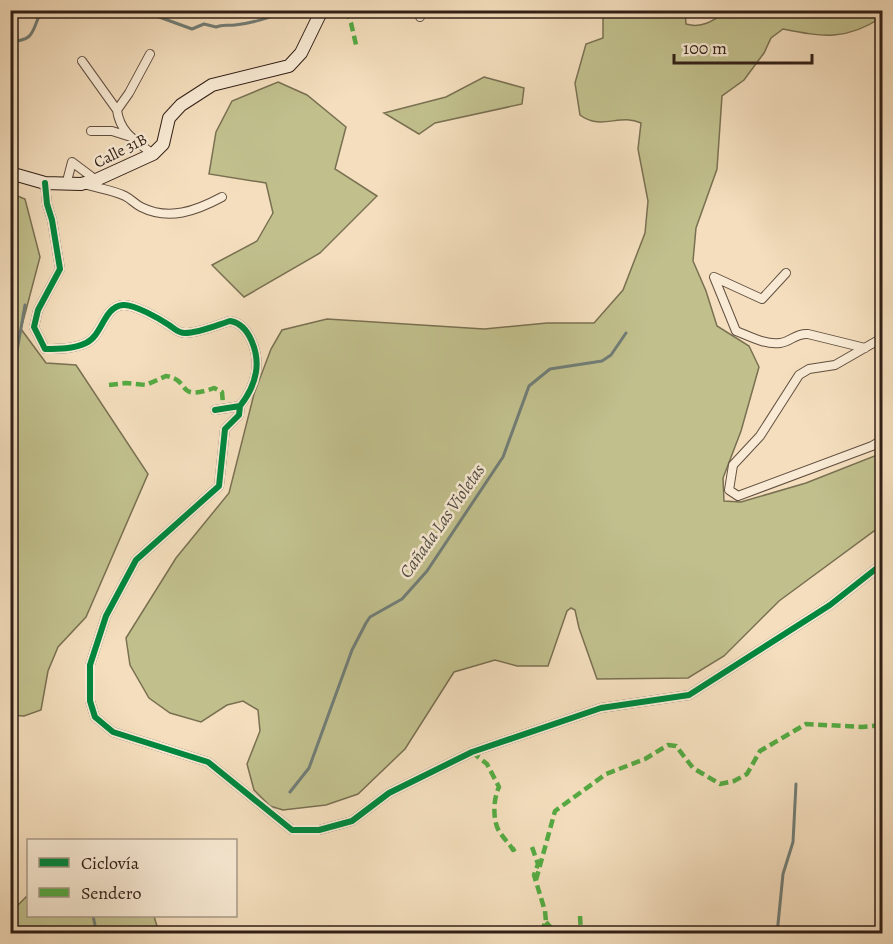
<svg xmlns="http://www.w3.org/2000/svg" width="893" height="944" font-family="Alegreya,serif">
<rect width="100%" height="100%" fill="#f4debd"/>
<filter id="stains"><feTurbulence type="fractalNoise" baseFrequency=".00333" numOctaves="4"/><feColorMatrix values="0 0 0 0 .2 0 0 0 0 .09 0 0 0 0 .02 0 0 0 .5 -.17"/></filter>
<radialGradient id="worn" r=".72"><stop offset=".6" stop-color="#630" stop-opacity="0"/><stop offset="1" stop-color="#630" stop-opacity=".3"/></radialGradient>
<path fill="#c1c08d" stroke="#797052" stroke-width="1.5" d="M603 11H685L686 24C703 29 714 20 727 11H882V17C846 41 823 37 783 29L771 38 764 53 744 80 722 96 717 169 696 228 693 261 706 291 717 326 749 346 759 367 741 431 723 478 724 501 741 502 806 483 882 453V525L779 601 724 656 688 678 597 679 579 628 575 610 571 608 567 611 548 666H517L495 660 454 672 405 749 358 794 326 805 283 810 270 806 254 790 247 764 260 731 258 710 243 701 227 705 201 722 170 713 149 698 130 665 126 638 176 558 229 493 254 394 271 349 282 330 327 319 484 329 547 323H594L623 290 645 233 648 201 638 149 641 123C620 113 601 131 580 115L575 83 586 44 603 38Z
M484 77 524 88 522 104 435 123 419 134 384 113 446 97Z
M278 82 307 95 346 127 335 169 377 196 320 253 244 297 212 265 257 241 273 213 266 183 209 174 216 132 232 101Z
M10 193 25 199 40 257 21 329 46 363 76 365 148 474 86 617 58 647 48 671 41 710 24 716 10 715Z
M28 895V916H154L159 933H11V909L15 908Z"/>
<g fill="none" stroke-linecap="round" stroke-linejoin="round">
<path stroke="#717d76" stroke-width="3" d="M140 10 192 29 204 24 216 27C223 24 227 26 235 25 246 24 275 18 281 10
M10 42C37 40 31 30 42 10
M10 391 25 305
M290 792 309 768 352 650 366 623 370 617 402 599 427 571 503 457 529 386 550 369 602 361 611 355 626 333
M93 916 97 934
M777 934 783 874 793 842 796 784"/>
<g stroke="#624f40" stroke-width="10">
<path id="street" d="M419 10 420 17
M150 54 129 93 117 110C120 133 136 141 153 154
M82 61 117 110
M91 131H112L131 137
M45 183 47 204 52 220 60 269 38 310 34 327 45 349C59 349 73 349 86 343 103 335 103 307 123 305 134 304 160 319 169 325 175 329 178 333 185 333 199 333 217 325 230 321 250 324 259 354 256 372 254 384 248 396 240 406L215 410
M84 184C97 188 113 190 125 196 131 199 135 204 141 207 169 221 196 211 222 197
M66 185 72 162 96 180
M786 273 762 299 714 277 736 331C749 336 765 345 780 343 791 342 795 333 808 334L865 348
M882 338 835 365 809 369 799 375 760 436 733 465 729 490 738 496 872 446 882 440
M240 406 239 415 225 429 219 486 136 560 106 616 90 665V701L95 717 113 732 208 762 292 830H319L352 821 389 793 472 752 601 708 689 695 830 605 882 564"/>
</g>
<g stroke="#311f16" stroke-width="14">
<path id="secondary" d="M10 173 45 183 81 184 96 180 153 154 163 144 169 118 181 105 212 85 289 66 301 53 322 10"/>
</g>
<use href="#street" stroke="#f8ead4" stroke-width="8"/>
<use href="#secondary" stroke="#f8ead4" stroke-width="12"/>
<path stroke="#54aa42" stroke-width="4.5" stroke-dasharray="9 4.5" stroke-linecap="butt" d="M346 10 351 23 357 49
M109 385 126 383 146 385 166 376C192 380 175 402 214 388L222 392 223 404
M472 752 487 764 499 787C493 799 492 823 501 834 505 840 509 843 513 850L518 847
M532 847 538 864 534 875 545 911 546 922 542 929 536 934
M536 880 555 811 606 774 645 759 668 745 676 746 693 768 720 784 734 781 747 774 760 751 806 724 862 727 882 725
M580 916 581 934
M546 922 552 929 551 934"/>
<g stroke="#f8ead4" stroke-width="10">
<path id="cycleway" d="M45 183 47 204 52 220 60 269 38 310 34 327 45 349C59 349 73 349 86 343 103 335 103 307 123 305 134 304 160 319 169 325 175 329 178 333 185 333 199 333 217 325 230 321 250 324 259 354 256 372 254 384 248 396 240 406L215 410
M240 406 239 415 225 429 219 486 136 560 106 616 90 665V701L95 717 113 732 208 762 292 830H319L352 821 389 793 472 752 601 708 689 695 830 605 882 564"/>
</g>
<use href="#cycleway" stroke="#00873e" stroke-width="6"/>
</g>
<g text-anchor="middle" stroke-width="5" stroke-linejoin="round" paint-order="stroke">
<g font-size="16" fill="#311f16" stroke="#f8ead4">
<text transform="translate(120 150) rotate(-27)" y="6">Calle 31B</text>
</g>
<g font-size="18" font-style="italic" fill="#514e46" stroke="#f8ead4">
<text transform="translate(442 521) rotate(-55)" y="6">Cañada Las Violetas</text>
</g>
</g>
<rect width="893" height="944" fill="none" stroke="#f4debd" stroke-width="36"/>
<rect x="12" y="12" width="869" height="920" fill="none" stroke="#311f16" stroke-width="3"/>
<rect x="18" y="18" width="857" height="908" fill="none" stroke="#311f16" stroke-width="1.5"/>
<rect x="27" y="839" width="210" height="78" fill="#f8ead4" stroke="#a89988" stroke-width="1.5"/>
<rect x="39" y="858" width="30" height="9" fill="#00873e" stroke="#a89988" stroke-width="1.5"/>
<text x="81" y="869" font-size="18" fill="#311f16">Ciclovía</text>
<rect x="39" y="888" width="30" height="9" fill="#54aa42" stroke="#a89988" stroke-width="1.5"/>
<text x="81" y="899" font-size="18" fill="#311f16">Sendero</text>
<path d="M674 54v9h138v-9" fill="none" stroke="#311f16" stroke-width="3"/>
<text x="683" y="54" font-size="18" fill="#311f16" stroke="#f8ead4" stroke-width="4.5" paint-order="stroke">100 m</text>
<rect width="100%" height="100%" filter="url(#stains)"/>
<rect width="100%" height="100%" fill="url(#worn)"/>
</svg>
